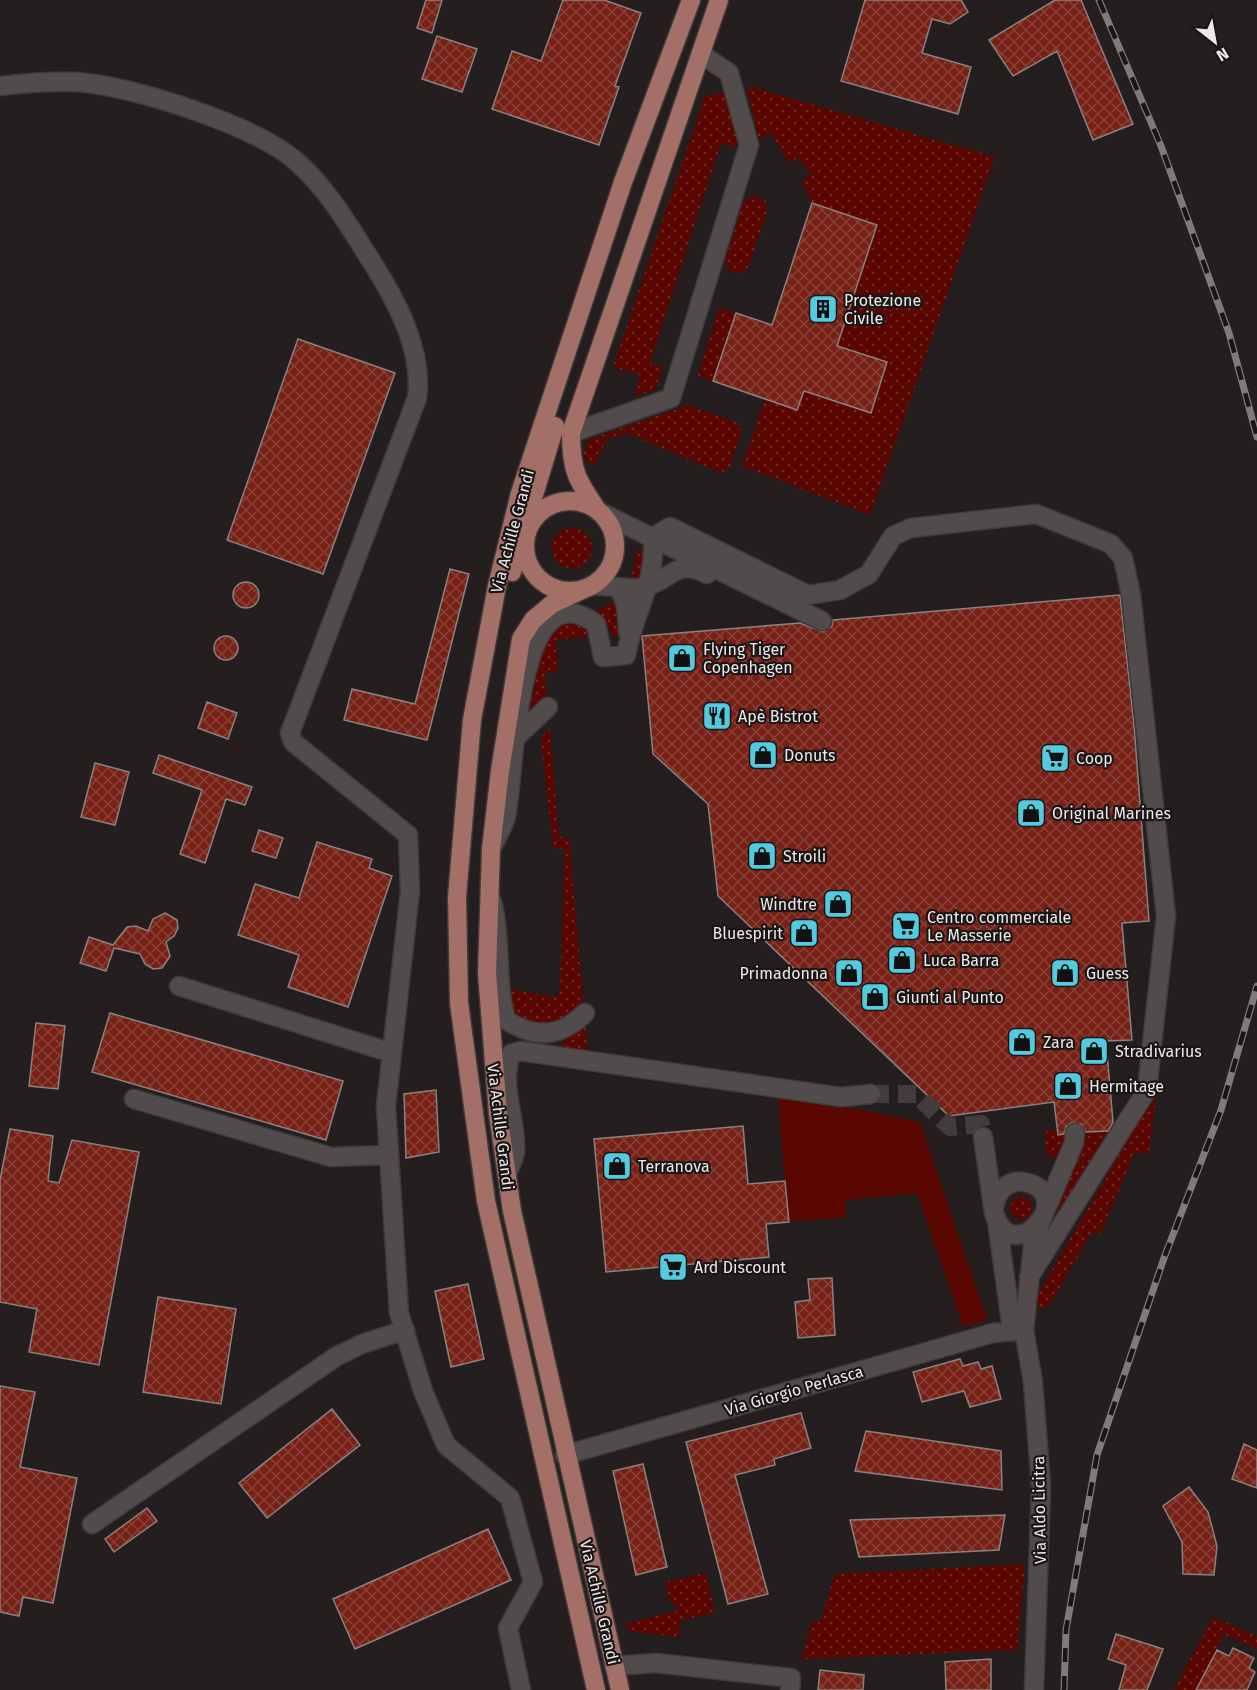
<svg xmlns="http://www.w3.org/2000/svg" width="1257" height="1690" font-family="'Fira Sans',sans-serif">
<defs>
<pattern id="garden-dots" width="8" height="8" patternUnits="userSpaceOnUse" patternTransform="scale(1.5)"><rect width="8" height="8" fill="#5a0601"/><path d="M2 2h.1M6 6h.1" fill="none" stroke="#722a26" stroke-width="1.8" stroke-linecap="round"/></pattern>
<pattern id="building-cross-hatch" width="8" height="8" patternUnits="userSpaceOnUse" patternTransform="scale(1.5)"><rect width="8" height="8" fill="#772116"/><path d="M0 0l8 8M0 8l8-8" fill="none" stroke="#8a4138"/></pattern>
</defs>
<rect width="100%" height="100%" fill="#241f1e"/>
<path fill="#5a0601" d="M778 1099 855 1109 920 1122 987 1320 963 1326 917 1193 846 1200V1217L789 1222Z"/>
<path fill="url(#garden-dots)" d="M752 87 995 157 870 515 742 466 765 399 797 410 804 391 870 413 887 362 816 339 846 320 877 225 812 203 802 181 811 176 799 158 788 162 771 133 759 140 747 88Z
M728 92 739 144 733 147 721 143 650 363 663 366 656 390 635 396 640 375 613 367 705 96Z
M753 195 766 201 767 212 748 268C741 274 733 275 727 268L726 259 743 203Z
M719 308 736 313 713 381 698 376Z
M688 405 736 422 742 431 731 464 726 472 716 471 627 433 606 440 595 465 582 459 588 440Z
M552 548a20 20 0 1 1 40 0a20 20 0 1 1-40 0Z
M637 550 645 552 646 560 640 578 631 580Z
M615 601 618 636 612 635 604 620 595 612Z
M571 621H583L593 634 588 637 556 640 558 672 545 673 547 694 525 721 531 684 548 633Z
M550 728 559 837 569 838 583 1000C580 1006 576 1015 570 1019 550 1032 524 1024 509 1010L508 989 557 997 560 989 565 849 553 847 541 738Z
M585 1022 588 1054 569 1051 562 1046 563 1038Z
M1157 1090 1149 1154 1135 1152 1101 1233H1091L1049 1306 1039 1309 1037 1296Z
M1057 1130 1058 1135 1068 1134 1058 1157 1052 1159 1046 1151 1045 1131Z
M1114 1130 1064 1209 1058 1213 1056 1204 1083 1133Z
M1010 1208a11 11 0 1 1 22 0a11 11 0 1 1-22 0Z
M1025 1564 1017 1650 801 1659 812 1621 820 1623 835 1574Z
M706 1573 715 1613 680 1620V1637L628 1631 626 1624 679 1610 668 1598 665 1582Z
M1213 1617 1257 1636V1649L1224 1634 1196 1690H1174Z"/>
<path fill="url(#building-cross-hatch)" stroke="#888281" stroke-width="1.5" d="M426 0H442L432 33 417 28Z
M563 0H604L641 13 615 86 619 87 599 145 492 109 512 51 541 61Z
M865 0H961L968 12 950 24 932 19 922 53 971 67 958 114 841 81Z
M1055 0H1081L1133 124 1093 140 1057 51 1013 76 989 40Z
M437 36 477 49 462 92 422 79Z
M812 203 877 225 837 346 887 362 871 413 804 391 797 410 713 381 736 313 772 325Z
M298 339 395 373 323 574 227 540Z
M450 569 469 574 427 740 344 720 352 689 415 704Z
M233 595a13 13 0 1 1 26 0a13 13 0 1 1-26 0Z
M1120 595 1134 725 1149 921 1122 923 1132 1040 1106 1041 1113 1122 1108 1131 1086 1132 1081 1124 1071 1123 1066 1127 1064 1134 1058 1135 1054 1102 949 1116 718 896 708 804 653 754 642 636 800 623 823 632 832 626 833 620Z
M214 648a12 12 0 1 1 24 0a12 12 0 1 1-24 0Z
M207 702 237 713 228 739 198 728Z
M159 755 252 787 245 805 226 799 205 863 180 854 202 790 153 773Z
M95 763 129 772 115 825 81 817Z
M259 830 283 838 276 858 252 851Z
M317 842 372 859 369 868 392 876 348 1007 288 987 299 955 238 935 255 884 299 898Z
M165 913 177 920 178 928 174 936 166 942 170 956 162 968 153 969 145 964 140 954 114 948 106 971 80 963 89 937 113 945 127 927 136 926 148 931 153 919Z
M110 1013 343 1081 326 1140 92 1072Z
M36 1023 65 1026 58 1089 29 1086Z
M436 1090 439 1152 406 1158 404 1094Z
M743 1126 748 1184 785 1181 789 1222 766 1224 769 1257 606 1272 594 1139Z
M10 1129 53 1136 48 1181 59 1183 72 1140 139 1152 99 1365 29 1352 37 1309 0 1302V1180Z
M832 1278 835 1335 798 1338 795 1302 810 1300 808 1279Z
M468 1284 484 1359 451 1367 435 1291Z
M158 1297 236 1309 221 1404 143 1392Z
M960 1359 963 1366 978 1362 981 1369 992 1366 1001 1399 970 1407 964 1391 922 1402 913 1372Z
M0 1386 35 1392 20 1467 77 1478 53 1603 23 1597 19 1616 0 1612Z
M332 1409 360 1445 267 1518 239 1483Z
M801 1413 811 1448 774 1459 775 1465 735 1475 768 1594 728 1604 686 1442Z
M866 1431 1001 1451 1002 1490 855 1471Z
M1244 1444 1257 1450V1488L1232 1479Z
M643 1464 667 1567 636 1575 613 1471Z
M1189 1487 1208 1512 1217 1546 1214 1575 1183 1574 1182 1542 1163 1506Z
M147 1508 157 1521 114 1552 105 1539Z
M1005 1515 999 1550 859 1557 850 1520Z
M488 1529 511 1580 355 1649 333 1599Z
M1116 1634 1163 1649 1147 1690H1119L1126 1665 1108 1659Z
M1233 1648 1254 1658 1249 1668 1255 1672 1247 1690H1196L1217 1650 1229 1656Z
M991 1659V1690H946L945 1662Z
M820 1670 864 1675 863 1690H818Z"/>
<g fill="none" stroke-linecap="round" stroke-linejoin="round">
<path stroke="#423d3c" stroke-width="18" stroke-dasharray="18 9" stroke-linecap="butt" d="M871 1094H916L950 1127 981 1124 983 1137"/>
<g stroke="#3e3a39" stroke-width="21">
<path id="minor" d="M0 86C26 83 51 81 77 82 133 86 255 125 297 162 329 190 352 231 375 267 399 306 423 352 417 398L290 733 293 742 408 835 410 891 386 1106 399 1313 423 1391 446 1445 510 1498 533 1582 508 1628 521 1690
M571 433 671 398 749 145 729 73 701 54
M598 511 822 621
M592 585 617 587C628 601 627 615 628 632
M617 587C628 588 639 590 650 585 676 576 675 559 707 574
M514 739 548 707
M493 845C497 836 504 826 506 816 515 780 514 563 596 624L603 657 626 655C634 611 656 585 653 537L670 527 808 595 840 590 869 574 893 536 911 528 1036 514 1111 544 1123 558 1131 595 1166 916 1147 1090 1029 1277
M492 902C502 941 495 981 506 1020 535 1039 561 1037 585 1013
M179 986 392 1053
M134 1099 331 1157 388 1155
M983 1137 994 1213C1013 1273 1081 1192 1024 1182 1007 1179 995 1193 994 1209
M507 1174C509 1168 514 1159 515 1152 517 1118 499 1087 511 1054L520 1051 841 1097 871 1094
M1046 1209 1074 1143 1075 1133
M997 1221 1012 1329
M565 1455 993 1333 1024 1330
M92 1524 337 1356 362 1344 405 1330
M614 1666 656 1663 791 1678 790 1690
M1034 1690 1041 1486 1033 1382 1024 1330 1033 1245 1040 1224"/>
</g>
<g stroke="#3e3a39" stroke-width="21">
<path id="major" d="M525 546a45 45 0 1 1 90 0a45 45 0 1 1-90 0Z
M598 511C577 480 571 471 571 433L719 0
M531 523 533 498 555 426
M512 572 515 556 528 529
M586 588 552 604 533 620 521 639 500 771 491 849 487 973 498 1114 512 1211 620 1690
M596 1690 486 1201 459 1003 457 897 472 720 497 586 520 493 623 182 691 0"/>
</g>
<use href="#minor" stroke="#514c4b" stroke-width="18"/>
<use href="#major" stroke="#a36f67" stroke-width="18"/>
<g stroke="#7f7b7a" stroke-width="7">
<path id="rail" d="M1099 0 1161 146 1229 333 1257 437
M1064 1690 1066 1630 1097 1455 1164 1258 1221 1110 1257 986"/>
</g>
<use href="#rail" stroke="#1a1615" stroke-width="4.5" stroke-dasharray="14" stroke-linecap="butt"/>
</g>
<defs>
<g id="building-square" transform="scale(1.5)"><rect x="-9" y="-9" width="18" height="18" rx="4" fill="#54cade" stroke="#1a1615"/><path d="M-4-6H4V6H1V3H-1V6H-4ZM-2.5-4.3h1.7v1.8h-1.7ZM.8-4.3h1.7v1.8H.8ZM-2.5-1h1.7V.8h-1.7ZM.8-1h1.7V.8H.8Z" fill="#111"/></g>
<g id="shop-square" transform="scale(1.5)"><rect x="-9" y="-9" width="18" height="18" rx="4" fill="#54cade" stroke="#1a1615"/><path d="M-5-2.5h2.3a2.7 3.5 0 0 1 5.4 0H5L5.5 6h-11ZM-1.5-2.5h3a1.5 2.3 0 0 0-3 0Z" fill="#111"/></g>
<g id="restaurant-square" transform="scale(1.5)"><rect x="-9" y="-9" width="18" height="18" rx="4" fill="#54cade" stroke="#1a1615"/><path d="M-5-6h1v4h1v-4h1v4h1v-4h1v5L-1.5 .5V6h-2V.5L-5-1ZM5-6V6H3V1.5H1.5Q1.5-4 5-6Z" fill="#111"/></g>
<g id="supermarket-square" transform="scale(1.5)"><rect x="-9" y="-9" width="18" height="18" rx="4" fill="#54cade" stroke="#1a1615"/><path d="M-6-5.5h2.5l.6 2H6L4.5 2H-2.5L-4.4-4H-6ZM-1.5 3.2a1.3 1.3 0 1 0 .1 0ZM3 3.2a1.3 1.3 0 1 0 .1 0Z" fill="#111"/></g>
</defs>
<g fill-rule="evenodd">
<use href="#building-square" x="823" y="309"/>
<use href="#shop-square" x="682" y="658"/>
<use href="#restaurant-square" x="717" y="716"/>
<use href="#shop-square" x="763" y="755"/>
<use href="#supermarket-square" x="1055" y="758"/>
<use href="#shop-square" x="1031" y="813"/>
<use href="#shop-square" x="762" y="856"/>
<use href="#shop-square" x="838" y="904"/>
<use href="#supermarket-square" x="906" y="926"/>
<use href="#shop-square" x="804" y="933"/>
<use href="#shop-square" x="902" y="960"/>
<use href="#shop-square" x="849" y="973"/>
<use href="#shop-square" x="1065" y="973"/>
<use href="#shop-square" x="875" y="997"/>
<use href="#shop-square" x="1022" y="1042"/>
<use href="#shop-square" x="1094" y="1051"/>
<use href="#shop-square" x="1068" y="1086"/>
<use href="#shop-square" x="617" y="1166"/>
<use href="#supermarket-square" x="673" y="1267"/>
</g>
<g text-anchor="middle" stroke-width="4.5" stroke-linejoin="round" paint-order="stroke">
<g font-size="16" fill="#ece9e8" stroke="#1a1615" text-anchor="start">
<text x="844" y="306">Protezione<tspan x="844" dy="18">Civile</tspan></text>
<text x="703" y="655">Flying Tiger<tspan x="703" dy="18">Copenhagen</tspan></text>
<text x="738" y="722">Apè Bistrot</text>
<text x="784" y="761">Donuts</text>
<text x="1076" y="764">Coop</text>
<text x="1052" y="819">Original Marines</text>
<text x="783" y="862">Stroili</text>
<text x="817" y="910" text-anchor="end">Windtre</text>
<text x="927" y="923">Centro commerciale<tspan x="927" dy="18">Le Masserie</tspan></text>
<text x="783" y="939" text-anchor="end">Bluespirit</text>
<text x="923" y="966">Luca Barra</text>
<text x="828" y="979" text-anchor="end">Primadonna</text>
<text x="1086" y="979">Guess</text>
<text x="896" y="1003">Giunti al Punto</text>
<text x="1043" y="1048">Zara</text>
<text x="1115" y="1057">Stradivarius</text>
<text x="1089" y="1092">Hermitage</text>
<text x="638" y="1172">Terranova</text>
<text x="694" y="1273">Ard Discount</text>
</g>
<g font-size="16" fill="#ece9e8" stroke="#1a1615">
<text transform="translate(512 531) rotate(-75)" y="6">Via Achille Grandi</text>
<text transform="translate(501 1127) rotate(83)" y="6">Via Achille Grandi</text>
<text transform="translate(794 1390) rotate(-16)" y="6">Via Giorgio Perlasca</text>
<text transform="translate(1039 1510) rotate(-91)" y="6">Via Aldo Licitra</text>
<text transform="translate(600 1602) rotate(77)" y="6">Via Achille Grandi</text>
</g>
</g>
<g transform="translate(1215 42) rotate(149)" stroke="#1a1615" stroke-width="4.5" paint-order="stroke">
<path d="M0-4.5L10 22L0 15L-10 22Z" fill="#ece9e8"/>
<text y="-9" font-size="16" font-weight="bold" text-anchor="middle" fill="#ece9e8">N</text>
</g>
</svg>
